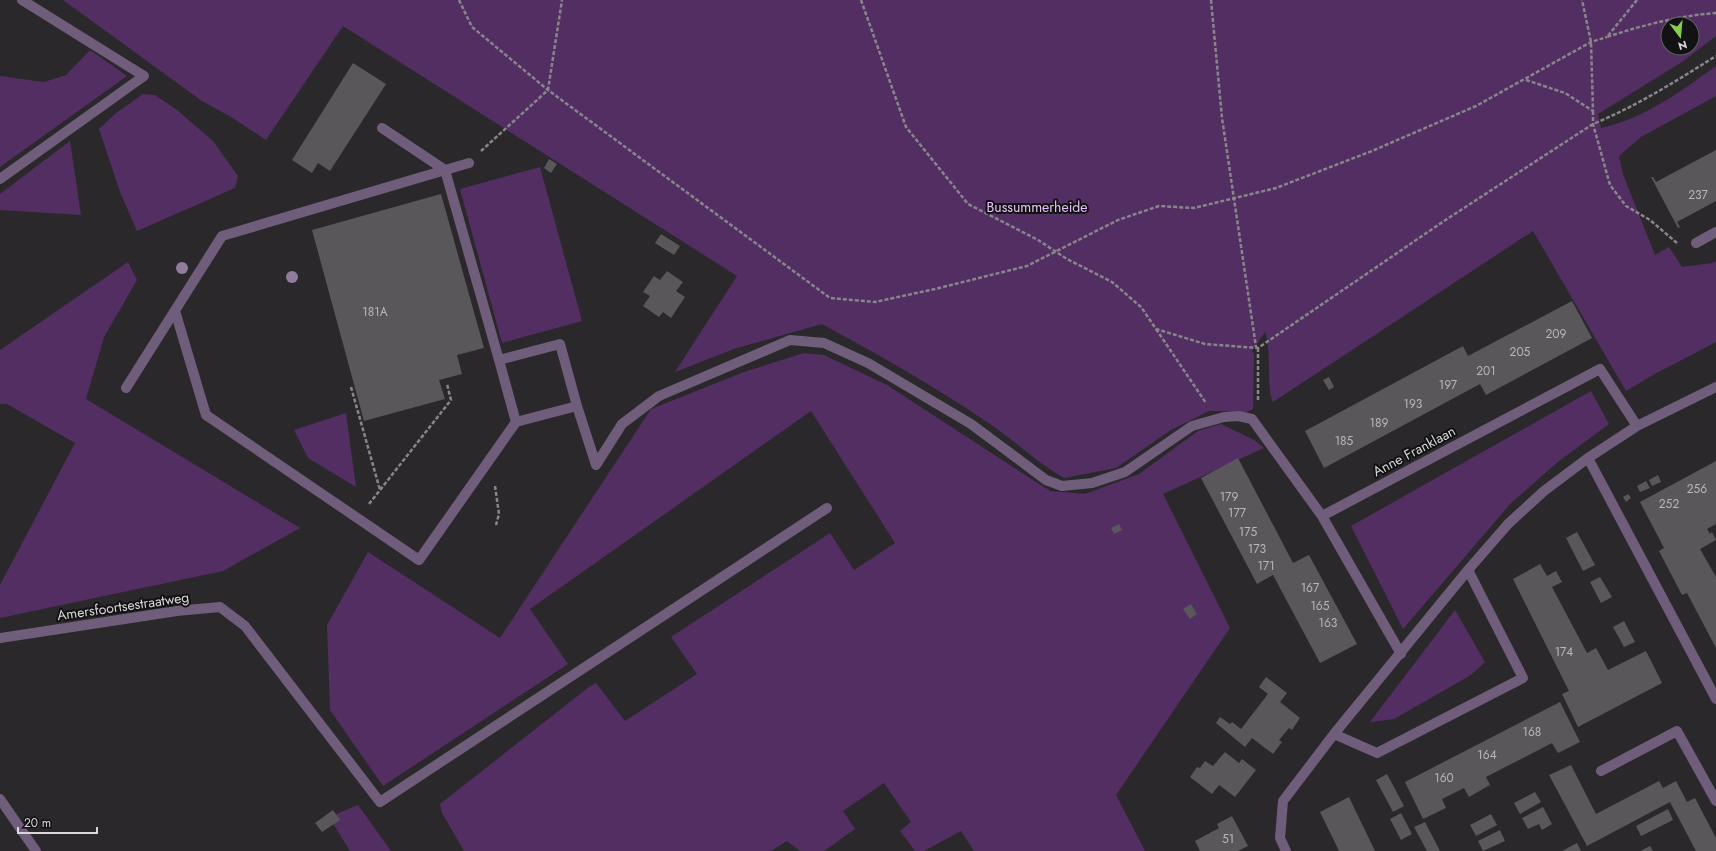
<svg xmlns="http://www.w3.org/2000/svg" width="1716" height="851" font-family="Jost,sans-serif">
<rect width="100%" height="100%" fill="#2b282c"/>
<path fill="#522e63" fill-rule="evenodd" d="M63 0H1716V36L1682 62 1598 114 1601 128C1644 119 1681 91 1716 66V96L1641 137 1619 156 1623 174 1655 255 1669 247 1682 267 1712 263 1716 261V342L1653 375 1626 391 1533 231 1273 402C1266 387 1272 352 1265 332L1252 351 1254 354 1253 409 1245 413 1235 411H1209L1171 430 1116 468 1064 478C1038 463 1015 441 990 424 936 387 879 355 822 324L734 349 675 372 737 276 343 26 266 140 231 117 202 101ZM1668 24H1692V48H1668Z
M90 50 127 76 0 167V76L44 82 66 75Z
M143 94 155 95 177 110 213 141 238 176 235 188 137 231 120 192 99 129 116 113Z
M70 141 81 215 0 210V194Z
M540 167 582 321 502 343 460 189Z
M128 262 137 280 104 337 86 399 300 528 223 571 0 618V585L75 443 7 404H0V350Z
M804 353 824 355 887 385 1050 491 1085 494 1139 474 1198 431 1221 424 1254 440 1264 448 1163 494 1230 628 1116 795 1145 851H974L961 831 924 851H915L900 831 911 822 884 783 843 811 855 829 824 851H800L787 841 771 851H464L442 813 440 804 589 687 596 683 625 721 697 674 671 637 830 533 854 570 895 543 811 411 530 609 568 664 383 786 330 710 327 625 368 552 500 638 651 409 744 372Z
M1591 391 1609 424 1559 461 1511 503 1403 629 1351 526Z
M346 413 356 487 308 458 294 430Z
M1455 610 1485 662 1471 675 1394 719 1370 722Z
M358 805 391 851H350L329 817Z"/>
<path fill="#5a575b" d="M353 63 386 84 330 171 318 163 312 173 292 160Z
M1716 150V201L1677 222 1680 227 1678 228 1651 177H1653L1656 182Z
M549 159 557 164 551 173 544 168Z
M441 194 484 348 457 355 462 374 439 380 445 399 364 421 312 230Z
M661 234 680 246 674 255 655 243Z
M667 271 683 282 676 291 685 297 671 318 663 312 659 317 643 306 650 296 643 292 654 276 660 280Z
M1572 301 1592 338 1486 395 1480 384 1324 468 1305 431 1463 346 1468 356Z
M1329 377 1334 387 1329 390 1323 380Z
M1238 458 1293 563 1309 555 1357 644 1320 663 1273 575 1257 584 1201 478Z
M1716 461V524L1707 529 1710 534 1712 532 1716 540 1700 549 1716 577V648L1687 593 1682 595 1659 551 1664 548 1640 502Z
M1658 475 1661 482 1652 486 1649 480Z
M1646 481 1650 488 1640 492 1637 486Z
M1628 494 1631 498 1626 502 1623 497Z
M1119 524 1122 530 1114 534 1111 528Z
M1577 532 1595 565 1583 571 1566 538Z
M1540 564 1547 576 1556 571 1562 582 1552 587 1587 653 1596 648 1608 670 1646 651 1662 683 1578 727 1562 694 1569 691 1513 579Z
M1600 577 1612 597 1601 603 1590 582Z
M1191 604 1197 614 1190 619 1183 609Z
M1624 621 1635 642 1624 647 1613 627Z
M1266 677 1287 693 1280 702 1300 718 1292 730 1289 728 1279 740 1282 742 1273 754 1252 738 1245 747 1216 723 1220 717 1230 724 1232 722 1241 729 1268 694 1259 687Z
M1560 702 1580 742 1558 753 1552 743 1486 777 1490 785 1469 797 1464 788 1442 799 1446 808 1423 819 1405 782Z
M1225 752 1239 763 1242 759 1256 770 1235 797 1219 785 1212 794 1190 777 1197 767 1200 768 1205 761 1213 766Z
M1571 765 1596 814 1659 781 1663 788 1676 781 1687 802 1695 798 1716 838V851H1696L1670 802 1587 846 1549 775Z
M1387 774 1404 806 1393 812 1376 780Z
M1535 792 1541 802 1520 814 1514 803Z
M1349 797 1360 820 1375 851H1339L1320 812Z
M1543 807 1552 824 1542 830 1539 824 1528 829 1522 818Z
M1668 809 1673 820 1641 836 1636 826Z
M333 810 340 820 322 832 315 823Z
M1401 813 1412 834 1401 840 1390 819Z
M1491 814 1497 825 1476 836 1470 825Z
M1232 816 1248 846 1238 851H1200L1195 841 1219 828 1217 824Z
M1425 822 1440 851H1427L1414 827Z
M1500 830 1505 841 1483 851 1478 841Z
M1577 843 1581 851H1562Z
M1650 846 1653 851H1640Z"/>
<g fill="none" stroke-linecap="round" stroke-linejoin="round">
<path stroke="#89868a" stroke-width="2.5" stroke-dasharray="4 2" stroke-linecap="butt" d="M459 0 472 27 548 90 830 298 875 302 935 289 1027 266 1118 220 1159 206 1194 208 1276 188 1372 151 1476 106 1591 42 1607 37
M861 0 906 127 968 204 1038 240 1067 259 1112 282 1141 307 1156 329 1205 344 1258 348 1444 221 1593 124C1637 106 1676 81 1716 56
M1211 0 1222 118 1256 347
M1637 0 1607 37C1643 25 1678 16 1716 13
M1526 80 1565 93 1593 111 1591 42 1582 0
M1593 111V124L1610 185 1626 206 1650 220 1677 243
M481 151 548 90 562 0
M1156 329 1206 403
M1258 348V402
M351 387 380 490
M495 486 499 514 496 525
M369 504 451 400 447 384"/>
<path stroke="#705d7b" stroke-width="10" d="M382 128 445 170 499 360
M0 179 144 76 22 0
M1696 243 1716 232
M175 311 206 415 419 560 516 422
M560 344 577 406 516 422 499 360Z
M126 388 222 236 469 163
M577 406 596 465 622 424 659 396 790 340 824 343 868 363 971 424 1046 480 1062 486 1092 483 1125 472 1192 426 1224 417 1238 416 1252 419 1322 516
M1588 458 1716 699
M0 638 177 611 220 607 245 626 380 802 827 508
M1401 654 1322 516 1600 369 1637 426
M1334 734 1377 753 1523 678 1468 570
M1601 771 1677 731 1716 801
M0 799 36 851
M1286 851 1280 838 1283 801 1334 734 1468 570 1508 524 1544 491 1588 458 1637 426 1716 387"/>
</g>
<g fill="#927c9d">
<circle cx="182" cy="268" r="6"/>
<circle cx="292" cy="277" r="6"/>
</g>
<g text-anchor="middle" stroke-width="4" stroke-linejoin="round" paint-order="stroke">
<g font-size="12" fill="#b9b7ba">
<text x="1698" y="199">237</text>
<text x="375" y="316">181A</text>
<text x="1556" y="338">209</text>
<text x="1520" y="356">205</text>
<text x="1486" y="375">201</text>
<text x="1448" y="389">197</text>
<text x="1413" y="408">193</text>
<text x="1379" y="427">189</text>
<text x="1344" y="445">185</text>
<text x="1697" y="493">256</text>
<text x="1229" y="501">179</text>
<text x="1669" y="508">252</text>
<text x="1237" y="517">177</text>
<text x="1248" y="536">175</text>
<text x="1257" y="553">173</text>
<text x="1266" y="570">171</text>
<text x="1310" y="592">167</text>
<text x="1320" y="610">165</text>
<text x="1328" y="627">163</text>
<text x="1564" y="656">174</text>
<text x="1532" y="736">168</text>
<text x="1487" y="759">164</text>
<text x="1444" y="782">160</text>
<text x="1228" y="843">51</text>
</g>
<g font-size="14" fill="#e6c1fa" stroke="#131213">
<text x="1037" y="212">Bussummerheide</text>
</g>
<g font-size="14" fill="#d9d7da" stroke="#131213">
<text transform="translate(1414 451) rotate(-28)" y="5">Anne Franklaan</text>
<text transform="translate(123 606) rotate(-8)" y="5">Amersfoortsestraatweg</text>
</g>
</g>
<g transform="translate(1680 36) rotate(164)"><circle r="19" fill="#131213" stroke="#626163"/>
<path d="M0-3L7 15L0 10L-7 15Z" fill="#85cf4c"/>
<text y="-6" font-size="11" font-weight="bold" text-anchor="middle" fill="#d9d7da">N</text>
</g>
<path d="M18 827v6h79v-6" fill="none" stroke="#d9d7da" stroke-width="2"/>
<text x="24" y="827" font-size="12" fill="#d9d7da" stroke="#131213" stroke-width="3" paint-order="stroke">20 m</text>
</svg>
